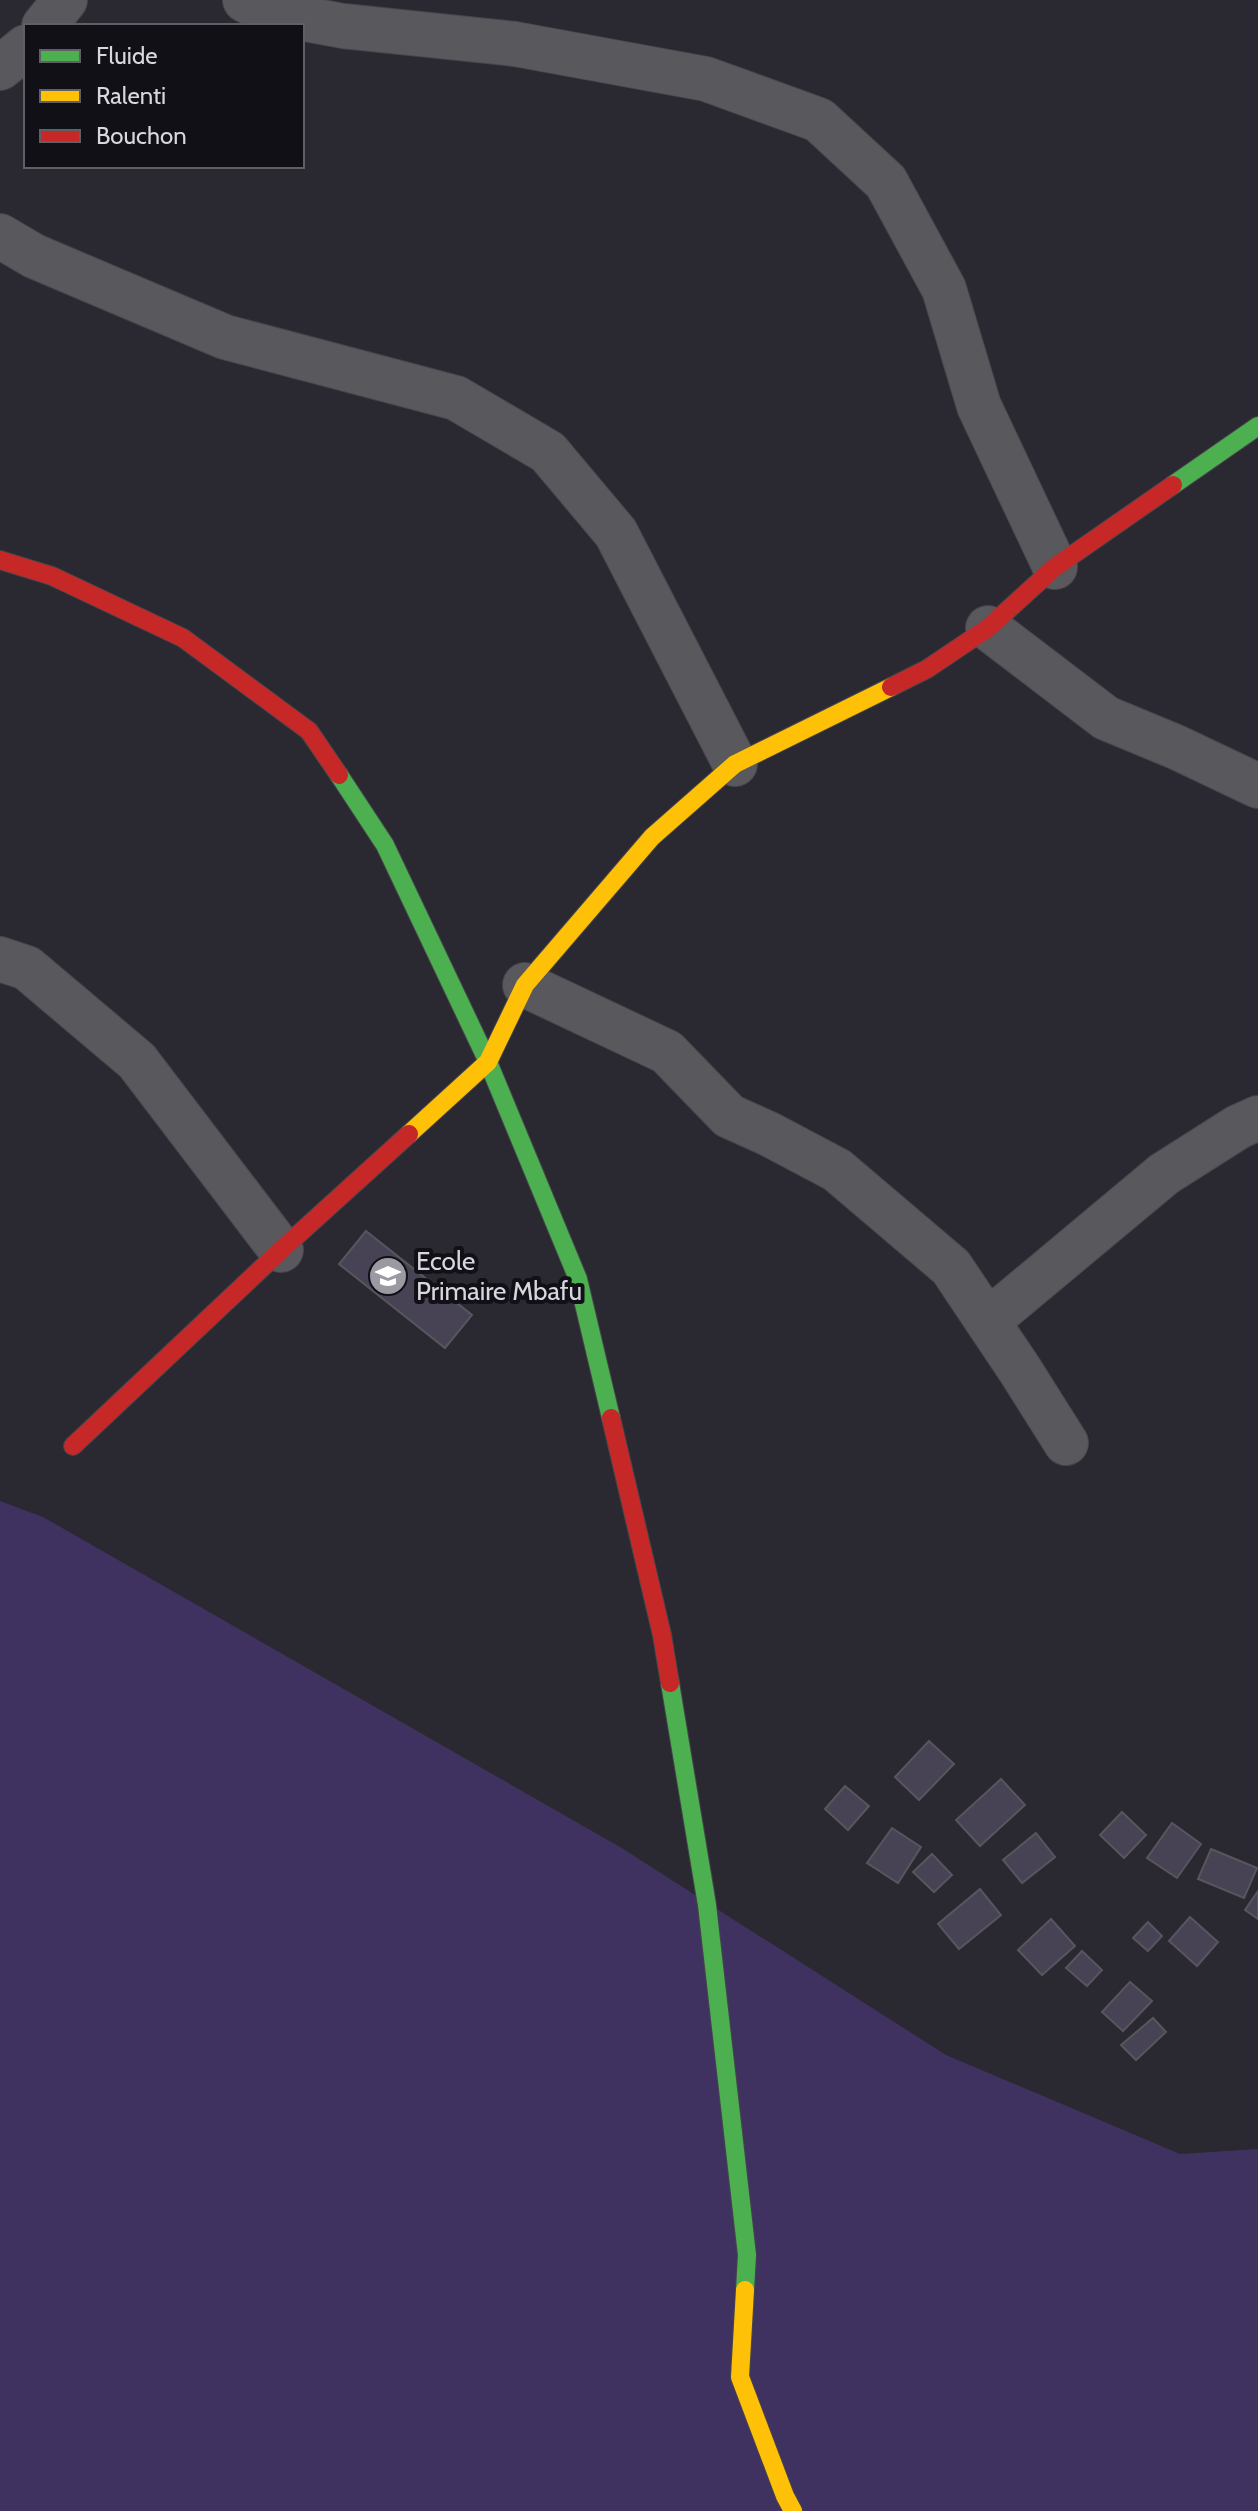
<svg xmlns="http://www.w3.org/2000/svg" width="1258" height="2511" font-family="Cabin,sans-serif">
<rect width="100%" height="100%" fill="#2a2830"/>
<path fill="#403260" d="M0 1501 43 1517 620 1847 946 2055 1180 2154 1258 2149V2511H0Z"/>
<path fill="#484255" stroke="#57565d" stroke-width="2" d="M366 1231 472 1315 445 1348 339 1264Z
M929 1741 954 1764 919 1800 895 1777Z
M1001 1779 1025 1805 980 1846 956 1820Z
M845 1786 869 1806 848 1830 825 1809Z
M1122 1812 1146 1835 1124 1858 1100 1835Z
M1172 1823 1201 1844 1177 1878 1147 1858Z
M892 1828 921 1847 898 1883 867 1863Z
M1036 1833 1055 1857 1022 1883 1003 1860Z
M1211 1849 1257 1868 1244 1898 1198 1879Z
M932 1854 952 1875 934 1892 913 1872Z
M980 1889 1001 1915 959 1949 938 1924Z
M1258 1891V1919L1245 1910Z
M1190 1917 1218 1942 1197 1966 1169 1941Z
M1051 1919 1075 1946 1042 1975 1018 1950Z
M1148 1922 1162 1936 1148 1951 1133 1938Z
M1082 1951 1102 1970 1087 1986 1066 1968Z
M1130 1982 1152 2001 1123 2031 1102 2012Z
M1153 2018 1166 2032 1136 2060 1121 2045Z"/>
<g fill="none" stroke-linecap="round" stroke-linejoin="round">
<g stroke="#47454c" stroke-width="46">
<path id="street" d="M245 0 268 12 343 26 515 44 706 79 819 120 886 182 944 289 979 406 1055 567
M44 26 65 0
M0 68 26 47
M0 236 34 256 225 337 456 398 548 452 616 533 735 764
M988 628 1106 718 1176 747 1258 786
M0 959 27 968 137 1061 281 1250
M525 985 667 1052 729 1116 769 1134 837 1170 951 1267 1020 1370 1066 1443
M988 1321 1164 1174 1238 1127 1258 1118"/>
</g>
<g stroke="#47454c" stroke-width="20">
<path id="fast" d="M1173 485 1258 426
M339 775 385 845 488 1062 578 1279 611 1418
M670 1683 707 1905 747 2255 745 2290"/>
</g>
<g stroke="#47454c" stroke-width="20">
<path id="slow" d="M409 1134 488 1062 525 985 652 837 735 764 891 687
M745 2290 740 2377 785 2496 793 2511"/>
</g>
<g stroke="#47454c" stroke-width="20">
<path id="jam" d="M0 560 52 576 183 638 309 731 339 775
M891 687 927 669 988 628 1055 567 1173 485
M611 1418 662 1635 670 1683
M73 1446 281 1250 409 1134"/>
</g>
<use href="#street" stroke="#59585d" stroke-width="44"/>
<use href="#fast" stroke="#4caf50" stroke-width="18"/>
<use href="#slow" stroke="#ffc107" stroke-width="18"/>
<use href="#jam" stroke="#c62828" stroke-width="18"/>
</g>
<defs>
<g id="school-disc" transform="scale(2)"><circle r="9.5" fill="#9b99a2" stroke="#111016"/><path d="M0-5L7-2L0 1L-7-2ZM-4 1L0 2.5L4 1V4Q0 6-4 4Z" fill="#fff"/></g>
</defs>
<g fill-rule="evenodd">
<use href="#school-disc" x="388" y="1276"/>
</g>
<g text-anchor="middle" stroke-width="8" stroke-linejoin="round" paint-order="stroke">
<g font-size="26" fill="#d8d6df" stroke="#111016" text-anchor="start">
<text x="416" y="1270">Ecole<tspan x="416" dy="30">Primaire Mbafu</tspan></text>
</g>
</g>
<rect x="24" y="24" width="280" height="144" fill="#111016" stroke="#615f66" stroke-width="2"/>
<rect x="40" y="50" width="40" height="12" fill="#4caf50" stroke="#615f66" stroke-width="2"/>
<text x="96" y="64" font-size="24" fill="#d8d6df">Fluide</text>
<rect x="40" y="90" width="40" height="12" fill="#ffc107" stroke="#615f66" stroke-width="2"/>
<text x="96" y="104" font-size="24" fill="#d8d6df">Ralenti</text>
<rect x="40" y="130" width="40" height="12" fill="#c62828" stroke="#615f66" stroke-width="2"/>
<text x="96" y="144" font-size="24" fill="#d8d6df">Bouchon</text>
</svg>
